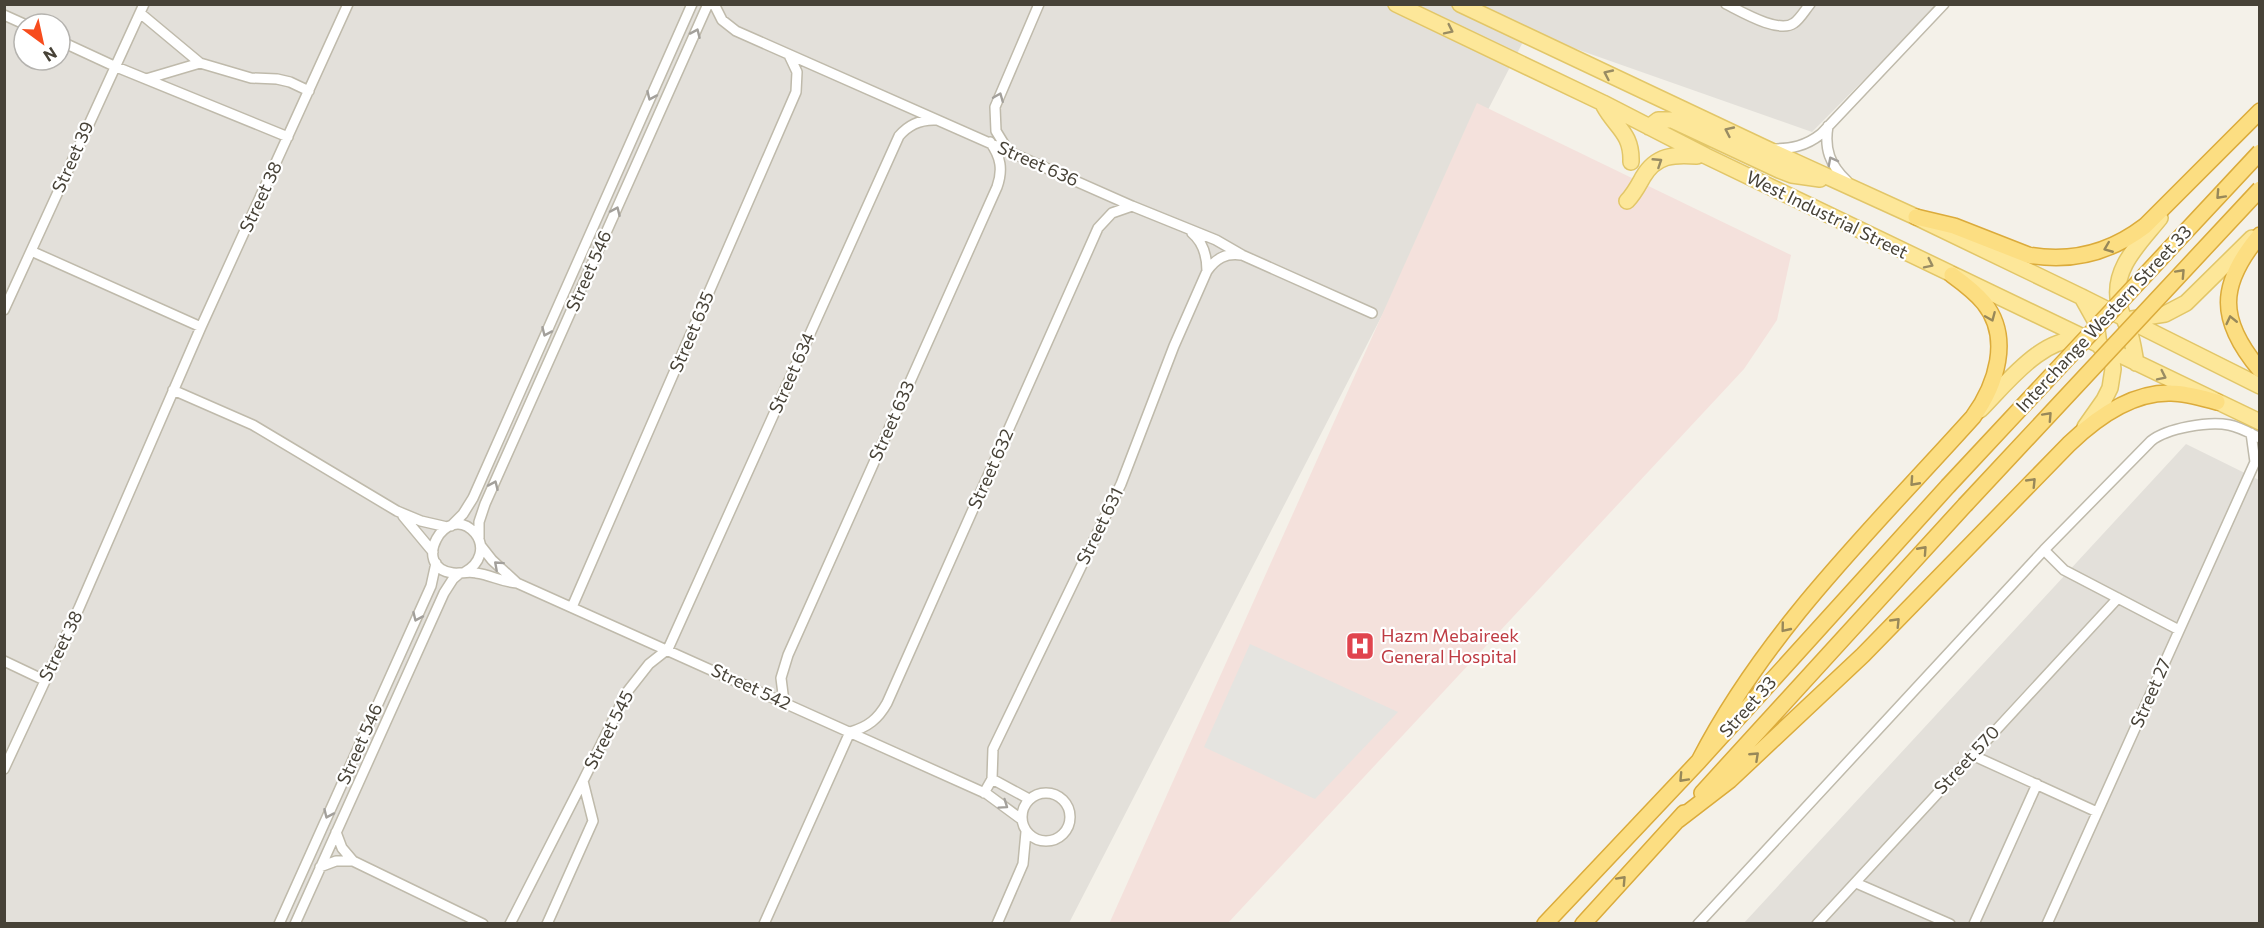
<svg xmlns="http://www.w3.org/2000/svg" width="2264" height="928" font-family="Commissioner,sans-serif">
<rect width="100%" height="100%" fill="#f4f1e9"/>
<path fill="#e3e0da" fill-rule="evenodd" d="M5 5H1938L1812 132 1528 32 1069 923 5 924ZM24 24H60V60H24Z
M2186 444 2259 480V923L1743 924Z"/>
<path fill="#f4e1dc" d="M1477 103 1791 255 1777 320 1744 369 1228 923 1109 924Z"/>
<path fill="#e5e4e0" d="M1250 644 1398 712 1315 799 1204 747Z"/>
<g fill="none" stroke-linecap="round" stroke-linejoin="round">
<g stroke="#bfbaab" stroke-width="12">
<path id="minor" d="M714 4 722 20 736 31 1132 206 1216 240 1242 255 1372 313
M1726 4C1742 12 1779 34 1794 23 1800 19 1805 10 1810 4
M140 13 200 63 251 78 277 79 290 82 309 91
M4 15 24 24
M60 41 114 66 288 137
M146 79 200 63
M1828 126C1824 149 1830 165 1847 181
M1007 149 996 131 995 107 1039 4
M1772 149C1791 149 1806 146 1821 134L1944 4
M1192 233C1204 243 1207 256 1207 271
M31 251 201 327
M4 310 144 4
M173 390 253 425 397 511 421 521 447 527
M2251 433 2255 462
M403 516 433 552
M451 526 463 514 473 498 692 4
M479 538V522L485 504 708 4
M481 546 492 560 517 583
M2044 550 2064 570 2179 630
M465 572C480 564 486 547 475 533 446 500 409 568 453 573 461 574 468 571 476 573 491 575 502 582 517 583L987 794 1021 819
M572 607 796 92 797 72 789 55
M4 661 44 680
M784 702 781 678 788 655 997 187C1003 170 1001 157 990 142
M1972 755 2097 812
M4 769 79 608 201 327 348 4
M992 779 993 749 1121 484 1174 346 1207 271C1216 258 1226 253 1241 255
M1022 817a24 24 0 1 1 48 0a24 24 0 1 1-48 0Z
M984 793 992 779 1029 799
M336 832 342 848 353 861 483 924
M320 867 336 861H353
M1856 883 1950 924
M279 924 431 586 436 563
M295 924 444 593 453 579 460 573
M510 924 583 781
M547 924 593 821 583 781 627 692 649 664 668 649 899 136C909 124 921 119 937 120
M764 924 850 732C868 727 878 719 887 703L1098 228 1112 213 1132 206
M997 924 1023 864 1026 832
M1698 924 2044 550 2151 441C2167 428 2209 421 2229 425 2240 427 2250 433 2260 438
M1817 924 2118 598
M1974 924 2037 784
M2047 924 2255 462 2260 458"/>
</g>
<g stroke="#e2c668" stroke-width="18">
<path id="primary" d="M1396 4 1603 103 1706 156 2260 422
M1460 4 1767 149 1916 217 2082 297 2260 386
M1604 106C1616 128 1632 133 1631 162
M1649 127 1658 120H1672L1779 170 1792 175 1820 179
M1627 201C1634 194 1638 186 1643 177 1656 155 1674 154 1697 156
M2082 297 2096 322 2099 345 2112 361 2113 369 2110 388 2104 400 2085 427
M2132 319 2165 314 2186 303 2252 238
M2136 363C2134 353 2133 341 2129 331 2126 322 2121 314 2119 304 2111 269 2140 243 2160 218
M1980 410C2006 384 2046 331 2086 341"/>
</g>
<g stroke="#dbab3b" stroke-width="18">
<path id="trunk" d="M1916 217 1954 226 2028 255C2072 263 2111 252 2145 226L2260 111
M2260 235C2218 285 2218 320 2260 370
M1699 761C1767 629 1875 526 1973 417 1996 385 2012 338 1984 303 1975 292 1963 283 1952 275
M1702 793 1965 505
M1678 820 1730 780 1863 655 2069 444C2096 418 2131 392 2171 393 2186 393 2202 398 2217 402
M1545 924 1699 761 1948 486
M1583 924 1684 813"/>
</g>
<use href="#minor" stroke="#fff" stroke-width="9"/>
<use href="#primary" stroke="#fde799" stroke-width="15"/>
<use href="#trunk" stroke="#fcde82" stroke-width="15"/>
<g stroke="#dbab3b" stroke-width="18" stroke-linecap="butt">
<path id="trunk-bridge" d="M1948 486 2260 152
M1965 505 2260 189"/>
</g>
<use href="#trunk-bridge" stroke="#fcde82" stroke-width="15"/>
</g>
<defs><path id="oneway-chevron" d="M-2-3.5L2.5 0L-2 3.5" fill="none" stroke-width="1.6" stroke-linecap="round" stroke-linejoin="round" transform="scale(1.5)"/></defs>
<g stroke="#998c63">
<use href="#oneway-chevron" transform="translate(1449 30) rotate(26)"/>
<use href="#oneway-chevron" transform="translate(1608 74) rotate(-155)"/>
<use href="#oneway-chevron" transform="translate(1729 131) rotate(-155)"/>
<use href="#oneway-chevron" transform="translate(1658 162) rotate(-33)"/>
<use href="#oneway-chevron" transform="translate(1929 264) rotate(26)"/>
<use href="#oneway-chevron" transform="translate(2162 376) rotate(26)"/>
</g>
<g stroke="#a3a09b">
<use href="#oneway-chevron" transform="translate(696 33) rotate(-66)"/>
<use href="#oneway-chevron" transform="translate(651 96) rotate(114)"/>
<use href="#oneway-chevron" transform="translate(999 97) rotate(-68)"/>
<use href="#oneway-chevron" transform="translate(1832 161) rotate(-118)"/>
<use href="#oneway-chevron" transform="translate(616 211) rotate(-66)"/>
<use href="#oneway-chevron" transform="translate(546 332) rotate(114)"/>
<use href="#oneway-chevron" transform="translate(494 485) rotate(-66)"/>
<use href="#oneway-chevron" transform="translate(498 565) rotate(-138)"/>
<use href="#oneway-chevron" transform="translate(417 617) rotate(114)"/>
<use href="#oneway-chevron" transform="translate(1004 805) rotate(35)"/>
<use href="#oneway-chevron" transform="translate(328 814) rotate(114)"/>
</g>
<g stroke="#988859">
<use href="#oneway-chevron" transform="translate(2220 195) rotate(133)"/>
<use href="#oneway-chevron" transform="translate(2108 248) rotate(158)"/>
<use href="#oneway-chevron" transform="translate(2181 273) rotate(-47)"/>
<use href="#oneway-chevron" transform="translate(1991 317) rotate(67)"/>
<use href="#oneway-chevron" transform="translate(2231 320) rotate(-103)"/>
<use href="#oneway-chevron" transform="translate(2048 416) rotate(-47)"/>
<use href="#oneway-chevron" transform="translate(1914 482) rotate(132)"/>
<use href="#oneway-chevron" transform="translate(2032 482) rotate(-46)"/>
<use href="#oneway-chevron" transform="translate(1923 550) rotate(-48)"/>
<use href="#oneway-chevron" transform="translate(1896 622) rotate(-46)"/>
<use href="#oneway-chevron" transform="translate(1785 628) rotate(129)"/>
<use href="#oneway-chevron" transform="translate(1755 756) rotate(-43)"/>
<use href="#oneway-chevron" transform="translate(1683 778) rotate(133)"/>
<use href="#oneway-chevron" transform="translate(1622 880) rotate(-47)"/>
</g>
<defs>
<g id="hospital-square" transform="scale(1.5)"><rect x="-9" y="-9" width="18" height="18" rx="4" fill="#e0444e" stroke="#fff"/><path d="M-5-5h3v3.5h4V-5h3V5h-3V1.5h-4V5h-3Z" fill="#fff"/></g>
</defs>
<g fill-rule="evenodd">
<use href="#hospital-square" x="1360" y="646"/>
</g>
<g text-anchor="middle" stroke-width="4.5" stroke-linejoin="round" paint-order="stroke">
<g font-size="18" fill="#474237" stroke="#fff">
<text transform="translate(73 157) rotate(-66)" y="6">Street 39</text>
<text transform="translate(1038 164) rotate(24)" y="6">Street 636</text>
<text transform="translate(261 197) rotate(-65)" y="6">Street 38</text>
<text transform="translate(1827 215) rotate(26)" y="6">West Industrial Street</text>
<text transform="translate(589 271) rotate(-66)" y="6">Street 546</text>
<text transform="translate(2104 319) rotate(-47)" y="6">Interchange Western Street 33</text>
<text transform="translate(692 332) rotate(-67)" y="6">Street 635</text>
<text transform="translate(792 373) rotate(-66)" y="6">Street 634</text>
<text transform="translate(892 421) rotate(-66)" y="6">Street 633</text>
<text transform="translate(991 469) rotate(-66)" y="6">Street 632</text>
<text transform="translate(1100 526) rotate(-64)" y="6">Street 631</text>
<text transform="translate(61 646) rotate(-64)" y="6">Street 38</text>
<text transform="translate(751 687) rotate(25)" y="6">Street 542</text>
<text transform="translate(2151 693) rotate(-66)" y="6">Street 27</text>
<text transform="translate(1748 707) rotate(-48)" y="6">Street 33</text>
<text transform="translate(609 730) rotate(-63)" y="6">Street 545</text>
<text transform="translate(360 744) rotate(-66)" y="6">Street 546</text>
<text transform="translate(1967 760) rotate(-47)" y="6">Street 570</text>
</g>
<g font-size="18" fill="#be3a42" stroke="#fff" text-anchor="start">
<text x="1381" y="642">Hazm Mebaireek<tspan x="1381" dy="21">General Hospital</tspan></text>
</g>
</g>
<rect width="2264" height="928" fill="none" stroke="#474237" stroke-width="12"/>
<g transform="translate(42 42) rotate(147)"><circle r="28" fill="#ffffff" stroke="#b5b3af" stroke-width="1.5"/>
<path d="M0-4.5L10 22L0 15L-10 22Z" fill="#f74c1d"/>
<text y="-9" font-size="16" font-weight="bold" text-anchor="middle" fill="#474237">N</text>
</g>
</svg>
